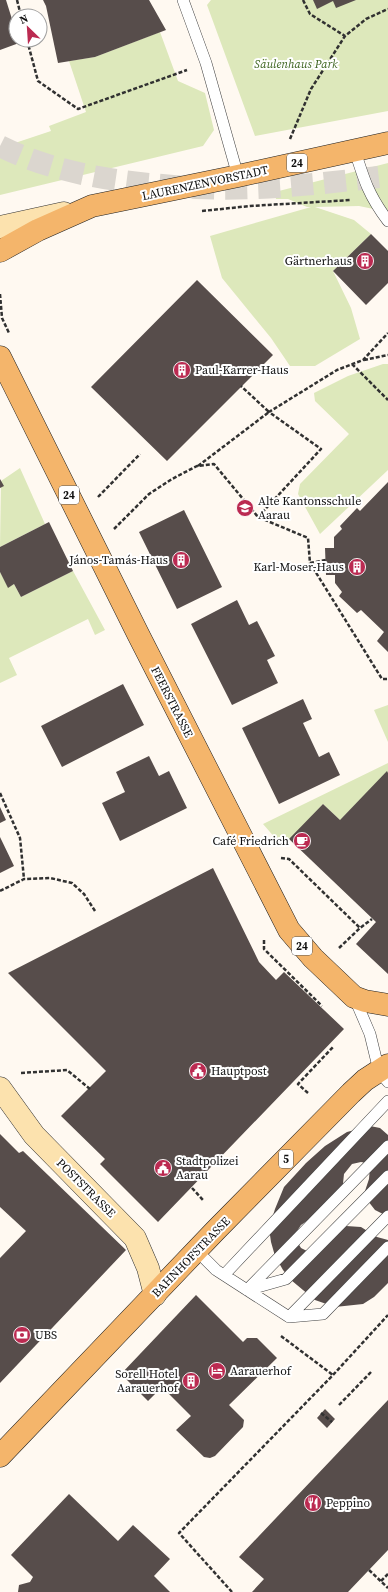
<svg xmlns="http://www.w3.org/2000/svg" width="388" height="1592" font-family="'Source Serif 4',serif">
<rect width="100%" height="100%" fill="#fff9f1"/>
<path fill="#dde8bb" d="M211 0H388V111L255 136 207 5Z
M160 32 178 81 205 93 214 130 203 146 0 195V148L51 131 49 126 86 112 69 61 95 57Z
M388 163V212L359 206 315 207 354 220 371 234 333 271 351 308 360 339 315 366H290L271 338 222 278 210 236 311 207H307L288 199H276L275 192Z
M383 364H388V470L320 534 298 494 300 484 349 434 315 401 314 393 348 376Z
M20 468 45 524 0 547 1 481Z
M73 571 105 630 95 635 88 619 9 658 17 675 0 683V572L8 587 14 584 21 597Z
M388 705V742L374 710Z
M388 763V773L387 772 340 820 323 804 283 847 263 824Z"/>
<path fill="#574d4b" d="M0 0H6L16 32V40H19V43L0 50Z
M43 0H149L166 30 95 57 58 63 46 6Z
M313 0H356L336 8 333 1 317 9Z
M371 234 388 251V283L366 305 333 271Z
M197 280 273 355 167 461 91 387Z
M0 479 4 486 0 488Z
M388 482V652L377 641 384 632 361 610 357 613 339 596 342 592 335 583V575H326L325 548H334V537L342 529 340 526 357 508 360 511Z
M184 510 222 587 177 609 139 532Z
M49 522 73 571 21 597 14 584 8 588 0 572V547Z
M237 600 249 625 257 621 275 656 267 660 278 683 232 705 191 624Z
M123 684 144 725 62 767 41 726Z
M303 699 312 719 303 723 319 757 329 752 340 775 279 804 242 728Z
M149 756 159 776 169 771 187 808 120 841 102 803 125 792 116 772Z
M387 771 388 773V974L356 944 376 922 289 839 323 804 340 820Z
M0 807 6 820 0 823Z
M0 837 14 866 0 873Z
M213 868 259 962 276 980 284 972 344 1029 158 1222 100 1164 105 1159 61 1116 106 1071 8 973Z
M370 1126 380 1128 388 1135V1214H383L375 1210 368 1201 365 1191 369 1179 370 1167 366 1163 361 1162 352 1164 344 1174 342 1193 307 1221 301 1225 295 1234 298 1243 301 1248 311 1253 346 1226 361 1227 377 1237 388 1240V1283L374 1297 363 1304 335 1307 315 1300 291 1280 283 1270 275 1256 271 1242 269 1228 275 1209 284 1187 306 1163 325 1146 347 1132Z
M0 1134 19 1153 23 1151 126 1250 0 1383V1258L26 1231 0 1207Z
M196 1295 243 1342 247 1338H257L277 1358 229 1405 244 1420 243 1427 215 1456 210 1458 204 1457 176 1430 191 1416 162 1387 148 1401 121 1374Z
M388 1400V1550L348 1592H252L264 1579 239 1557Z
M325 1409 335 1419 327 1428 317 1418Z
M69 1494 118 1541 133 1525 170 1559 154 1576 170 1592H18L19 1585 30 1582 33 1577 11 1555Z"/>
<g fill="none" stroke-linecap="round" stroke-linejoin="round">
<path stroke="#dbd6cf" stroke-width="22" stroke-dasharray="22 11" stroke-linecap="butt" d="M0 146C46 169 98 179 149 184 165 185 181 187 197 188 261 191 325 183 388 176"/>
<g stroke="#424242" stroke-width="12">
<path id="lane" d="M183 0 206 63 238 176
M355 151C364 180 369 196 388 221
M355 999 370 1034 379 1071 388 1082
M197 1251 216 1270 289 1317 323 1314 388 1247
M224 1275 388 1101
M247 1290 388 1146
M247 1290 286 1279 388 1176
M289 1317 388 1216"/>
</g>
<g stroke="#313131" stroke-width="23">
<path id="secondary" d="M0 227 64 213
M0 1088 34 1135 135 1238 148 1268 155 1295"/>
</g>
<g stroke="#202020" stroke-width="23">
<path id="primary" d="M0 251 38 230 92 206 238 176 388 143
M0 357 138 634 289 930 313 958 354 997 365 1001 388 1005
M0 1456 215 1231 351 1093 365 1080 388 1065"/>
</g>
<path stroke="#313131" stroke-width="2.5" stroke-dasharray="4 2" stroke-linecap="butt" d="M17 0 21 16
M303 0 310 14 345 36
M27 40 38 81 78 109 187 70
M290 139 311 89 345 36 366 19 388 9
M202 211 250 206 351 200
M0 294 2 318 9 333
M364 360 388 355
M352 364 388 400
M198 466 269 412 241 386
M98 497 140 454
M258 517 321 449 269 412 337 370 363 360 388 333
M114 529 149 494 172 479 197 466 214 464 258 517 308 538 310 563 382 679H388
M310 563 326 560
M0 793 20 838 24 879
M281 858 289 859 360 928 372 919
M0 891 24 879 50 878 72 883 84 894 95 911
M264 940V949L322 1006
M339 948 360 928
M21 1073 67 1070 90 1089
M308 1093 298 1084 333 1047
M192 1188 203 1200
M281 1336 333 1375
M339 1405 371 1372
M321 1413 332 1422
M369 1570 388 1588
M381 1581 388 1574
M232 1592 179 1533 333 1375 388 1315"/>
<use href="#lane" stroke="#fff" stroke-width="11"/>
<use href="#secondary" stroke="#fce2ae" stroke-width="22"/>
<use href="#primary" stroke="#f4b56b" stroke-width="22"/>
</g>
<defs>
<g id="building-disc" transform="scale(0.9)"><circle r="9.5" fill="#bb2a51" stroke="#fff"/><path d="M-4-6H4V6H1V3H-1V6H-4ZM-2.5-4.3h1.7v1.8h-1.7ZM.8-4.3h1.7v1.8H.8ZM-2.5-1h1.7V.8h-1.7ZM.8-1h1.7V.8H.8Z" fill="#fff"/></g>
<g id="school-disc" transform="scale(0.9)"><circle r="9.5" fill="#bb2a51" stroke="#fff"/><path d="M0-5L7-2L0 1L-7-2ZM-4 1L0 2.5L4 1V4Q0 6-4 4Z" fill="#fff"/></g>
<g id="cafe-disc" transform="scale(0.9)"><circle r="9.5" fill="#bb2a51" stroke="#fff"/><path d="M-5.5-4.5H6V0H3Q3 3.5 0 3.5H-2.5Q-5.5 3.5-5.5 0ZM3-3.2v2h1.7v-2ZM-6 4.5H4V6H-6Z" fill="#fff"/></g>
<g id="civic-disc" transform="scale(0.9)"><circle r="9.5" fill="#bb2a51" stroke="#fff"/><path d="M-.6-6.5H3V-4.5H.6V-3L4-1V1h2V6H-6V1h2V-1L-.6-3ZM-1.2 2.5V6h2.4V2.5Z" fill="#fff"/></g>
<g id="bank-disc" transform="scale(0.9)"><circle r="9.5" fill="#bb2a51" stroke="#fff"/><path d="M-6-4H6V4H-6ZM0-2.3a2.3 2.3 0 1 0 0 4.6a2.3 2.3 0 1 0 0-4.6Z" fill="#fff"/></g>
<g id="hotel-disc" transform="scale(0.9)"><circle r="9.5" fill="#bb2a51" stroke="#fff"/><path d="M-6-4.5h1.5V1H6V5H4.5V3h-9V5H-6ZM-4 0a1.8 1.8 0 1 1 3.6 0ZM.5 0V-2.5h3Q6-2.5 6 0Z" fill="#fff"/></g>
<g id="restaurant-disc" transform="scale(0.9)"><circle r="9.5" fill="#bb2a51" stroke="#fff"/><path d="M-5-6h1v4h1v-4h1v4h1v-4h1v5L-1.5 .5V6h-2V.5L-5-1ZM5-6V6H3V1.5H1.5Q1.5-4 5-6Z" fill="#fff"/></g>
</defs>
<g fill-rule="evenodd">
<use href="#building-disc" x="365" y="261"/>
<use href="#building-disc" x="182" y="370"/>
<use href="#school-disc" x="245" y="508"/>
<use href="#building-disc" x="181" y="560"/>
<use href="#building-disc" x="357" y="567"/>
<use href="#cafe-disc" x="302" y="841"/>
<use href="#civic-disc" x="198" y="1071"/>
<use href="#civic-disc" x="163" y="1168"/>
<use href="#bank-disc" x="22" y="1335"/>
<use href="#hotel-disc" x="217" y="1371"/>
<use href="#building-disc" x="191" y="1381"/>
<use href="#restaurant-disc" x="313" y="1503"/>
</g>
<g text-anchor="middle" stroke-width="4" stroke-linejoin="round" paint-order="stroke">
<g fill="#fff" stroke="#575757" stroke-width="1">
<rect x="287" y="154" width="20" height="18" rx="3"/>
<rect x="59" y="486" width="20" height="18" rx="3"/>
<rect x="292" y="937" width="20" height="18" rx="3"/>
<rect x="279" y="1150" width="14" height="18" rx="3"/>
</g>
<g font-size="11" font-weight="bold" fill="#0f0f0f">
<text x="297" y="167">24</text>
<text x="69" y="499">24</text>
<text x="302" y="950">24</text>
<text x="286" y="1163">5</text>
</g>
<g font-size="12" font-style="italic" fill="#3e6520" stroke="#fff">
<text x="296" y="68">Säulenhaus Park</text>
</g>
<g font-size="12" fill="#0f0f0f" stroke="#fff">
<text transform="translate(205 183) rotate(-12)" y="4">LAURENZENVORSTADT</text>
<text transform="translate(172 702) rotate(63)" y="4">FEERSTRASSE</text>
<text transform="translate(86 1188) rotate(45)" y="4">POSTSTRASSE</text>
<text transform="translate(191 1257) rotate(-46)" y="4">BAHNHOFSTRASSE</text>
</g>
<g font-size="12" fill="#0f0f0f" stroke="#fff" text-anchor="start">
<text x="352" y="265" text-anchor="end">Gärtnerhaus</text>
<text x="195" y="374">Paul-Karrer-Haus</text>
<text x="258" y="505">Alte Kantonsschule<tspan x="258" dy="14">Aarau</tspan></text>
<text x="168" y="564" text-anchor="end">János-Tamás-Haus</text>
<text x="344" y="571" text-anchor="end">Karl-Moser-Haus</text>
<text x="289" y="845" text-anchor="end">Café Friedrich</text>
<text x="211" y="1075">Hauptpost</text>
<text x="176" y="1165">Stadtpolizei<tspan x="176" dy="14">Aarau</tspan></text>
<text x="35" y="1339">UBS</text>
<text x="230" y="1375">Aarauerhof</text>
<text x="178" y="1378" text-anchor="end">Sorell Hotel<tspan x="178" dy="14">Aarauerhof</tspan></text>
<text x="326" y="1507">Peppino</text>
</g>
</g>
<g transform="translate(28 28) rotate(335)"><circle r="19" fill="#ffffff" stroke="#9f9f9f"/>
<path d="M0-3L7 15L0 10L-7 15Z" fill="#bb2a51"/>
<text y="-6" font-size="11" font-weight="bold" text-anchor="middle" fill="#0f0f0f">N</text>
</g>
</svg>
